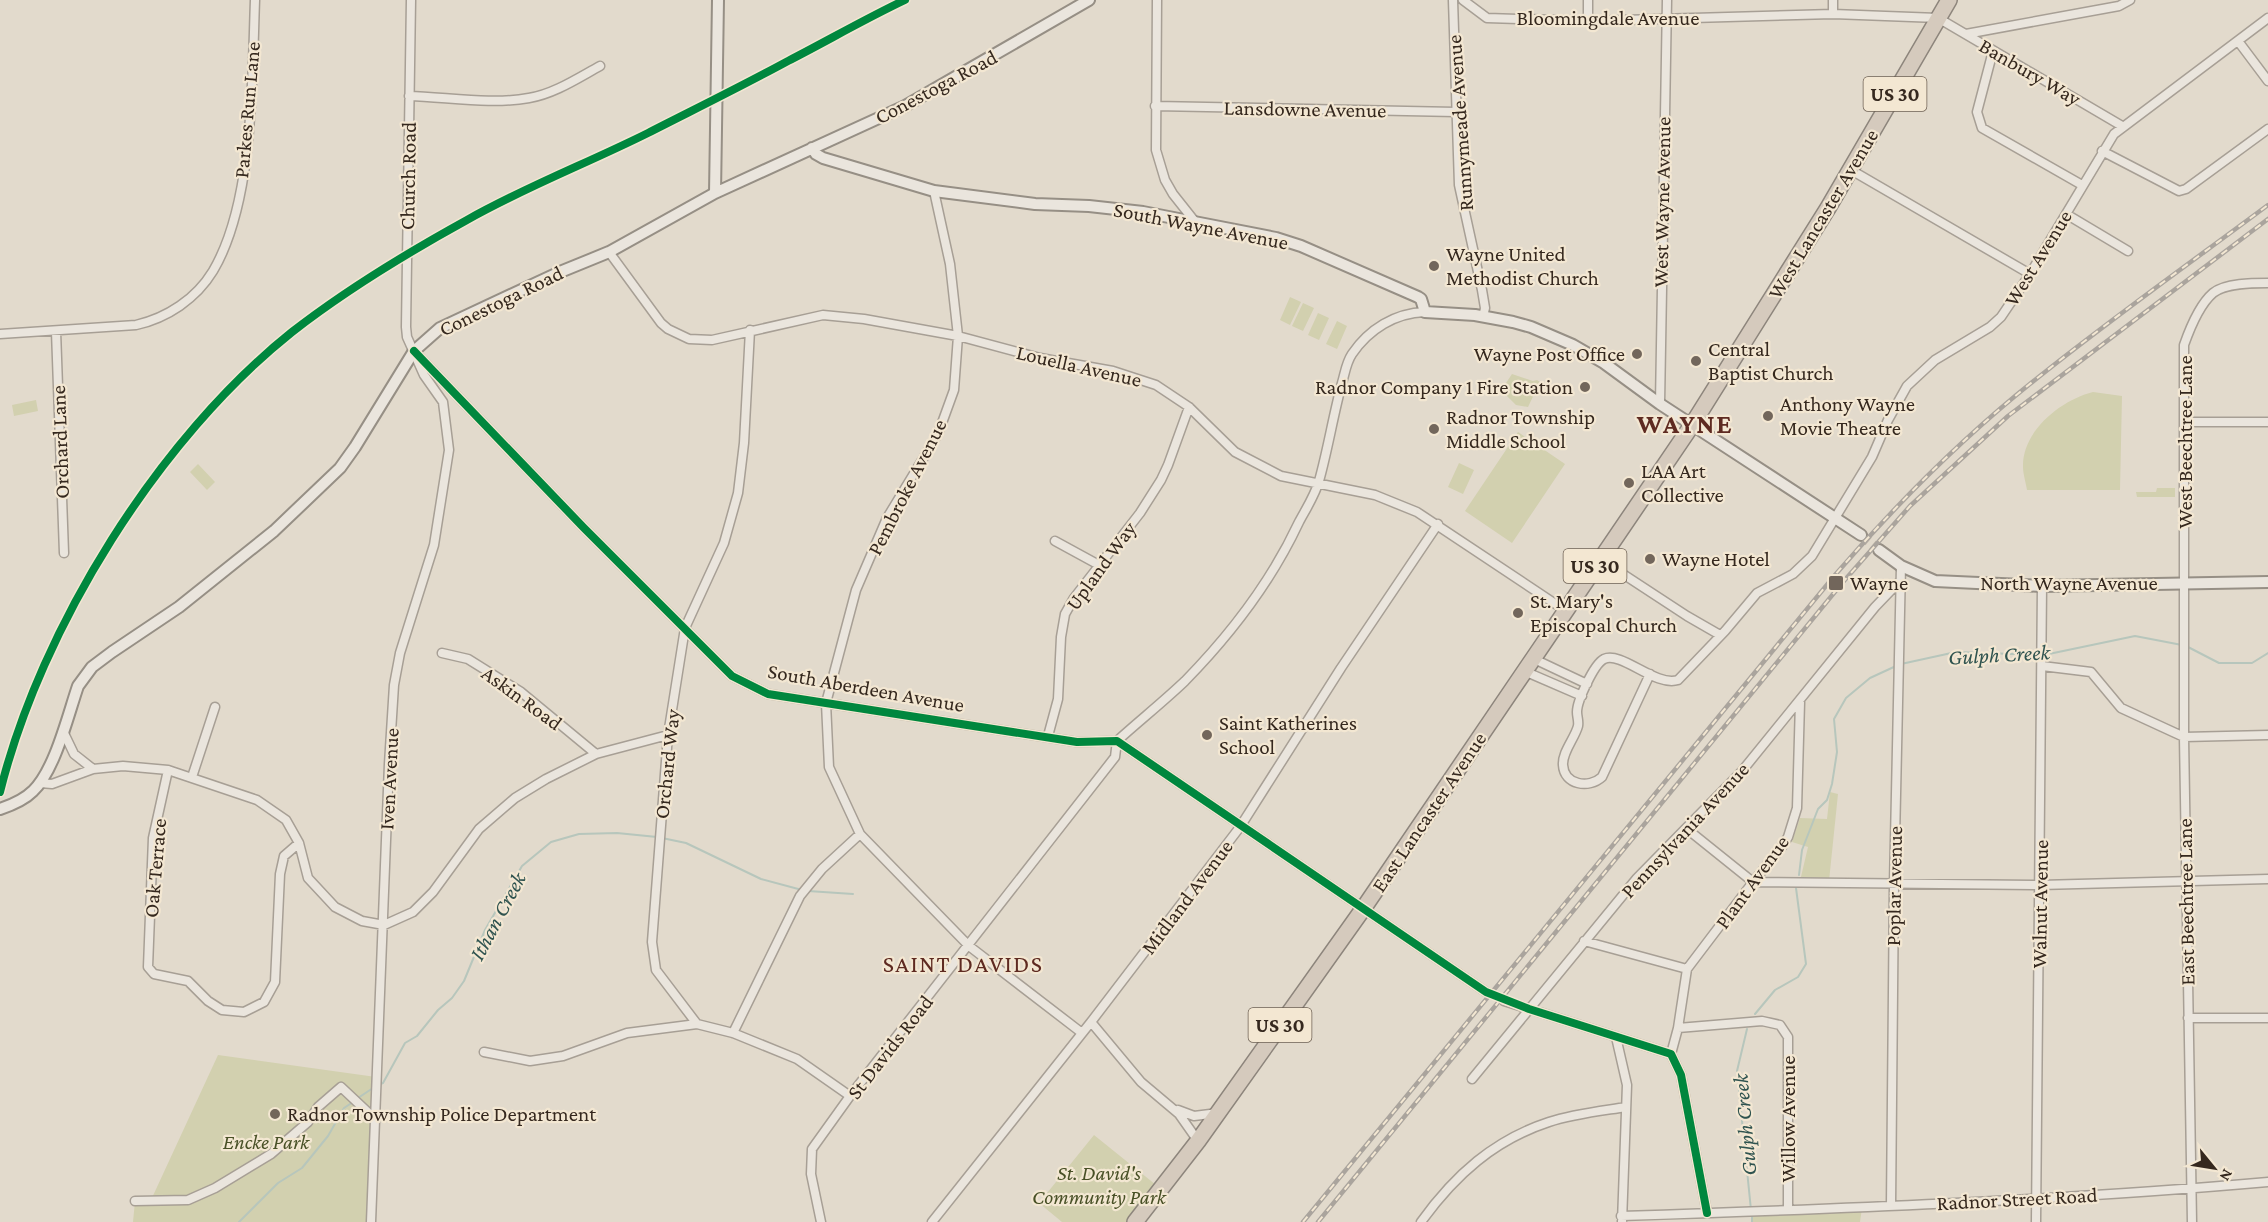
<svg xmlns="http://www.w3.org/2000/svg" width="2268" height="1222" font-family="'Crimson Pro',serif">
<rect width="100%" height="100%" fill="#e2dacc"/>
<path fill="#d2d0af" d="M1290 297 1301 302 1290 325 1280 320Z
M1303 303 1314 308 1303 331 1292 326Z
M1318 313 1329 318 1319 340 1308 335Z
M1337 321 1347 326 1337 349 1326 344Z
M1512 374 1533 381 1537 380 1540 382 1528 407 1516 405 1507 396 1506 383Z
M2093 392 2122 396 2120 490H2027C2026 483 2023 474 2023 467 2022 431 2061 400 2093 392Z
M36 400 38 411 14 416 12 405Z
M1518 432 1565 464 1512 543 1465 511Z
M1459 463 1474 470 1463 494 1448 487Z
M198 464 215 482 207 490 190 472Z
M2157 488H2175V497H2137L2136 492H2156Z
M1830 792 1838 794 1829 881H1800L1808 847 1792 842 1800 818 1827 819Z
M218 1055 376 1077 371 1222H133L135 1201 151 1200Z
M1094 1135 1161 1189 1135 1222H1062L1039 1203Z
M1862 1208 1860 1222H1752L1751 1211Z"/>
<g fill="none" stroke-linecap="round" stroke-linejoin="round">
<path stroke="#b7c6bc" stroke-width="2" d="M2188 647 2219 663H2252L2268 653
M2044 655 2135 636 2182 645
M1901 664 1956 652 2038 655
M662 838 686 843 761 879 802 890
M1799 875 1802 850 1818 809 1827 800 1832 784 1837 752 1834 719 1846 698 1870 678 1896 666
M808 891 853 894
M1755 1014 1775 990 1798 977 1806 964 1796 888
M1747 1029 1737 1071 1751 1210
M378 1085 383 1083 405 1043 417 1036 438 1010 452 998 464 981 485 930 522 866 551 842 579 834 617 833 657 837
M358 1098 373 1088
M1752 1215V1222
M239 1222 278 1183 302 1168 328 1136 344 1108 353 1102"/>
<path stroke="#bfb6a9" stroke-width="8" stroke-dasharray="8 4" stroke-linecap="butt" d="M1486 992 1504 1001"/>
<path stroke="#bfb6a9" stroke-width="10" stroke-dasharray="10 5" stroke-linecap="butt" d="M1861 535 1879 550"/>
<g stroke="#a79f95" stroke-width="11">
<path id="street" d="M1157 0 1156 150 1165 180 1173 194 1196 223
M1453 0 1459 185 1482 290 1485 308 1483 317
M1463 0 1487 18 1588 21 1833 14 1938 18 2122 126
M1833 0V14
M1588 21V0
M1966 34 2119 6 2130 0
M2238 41 2268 81
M1993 51 1977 112 1982 128 2082 185
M409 96C447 97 492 105 529 98 554 94 578 78 600 66
M1155 106 1456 112
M2102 151 2179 191 2186 189 2268 129
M1851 170 2030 274
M934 191 950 264 958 336 954 390 938 434 887 518 856 590 826 703 829 767 860 834 969 946 1082 1033
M2066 214 2128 251
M609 252 661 323 668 329 689 339 712 340 823 315 864 319 958 336 1040 358 1113 371 1156 385 1189 407 1235 452 1281 476 1375 495 1417 512 1566 611
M750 330 744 443 738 493 724 543 685 628 668 735 652 942 656 970 697 1024 733 1033 797 1059 850 1096
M56 331 64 553
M0 334 136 325C167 318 196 299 213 271 254 202 252 79 255 0
M414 351 584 528 732 676 768 694 1077 742 1117 741 1486 992
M1660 404 1667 0
M2185 422H2268
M1055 541 1099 565
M1600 559 1687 616 1720 635
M442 653 468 659 521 692 596 754
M1532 658 1587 684
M2042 666 2091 672 2121 708 2184 737 2268 735
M1524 671 1582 696
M1650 674 1602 777C1589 789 1564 785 1563 765 1562 752 1575 738 1578 726 1579 721 1577 717 1577 712 1577 701 1594 664 1604 659 1622 651 1655 687 1678 680L1725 631 1757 593 1793 574 1812 556 1872 457 1888 420 1907 386 1935 360 1990 327 2001 317 2030 274 2114 134 2268 18
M63 731 74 754 93 769
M1048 736 1058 699 1061 637 1065 614 1074 598 1140 513 1161 480 1168 465 1189 407
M168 770 153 838 148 967 154 974 188 981 208 1001 222 1010 244 1012 264 1002 275 982 280 874 284 856 299 843
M192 777 215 707
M40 783 52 784 93 769 123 766 168 770 257 800 286 820 299 843 308 878 335 907 362 921 384 925 413 912 433 892 479 829 515 798 546 779 596 754 668 735
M1687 829 1753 882 2040 885 2268 879
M1584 941 1687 969
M1504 1001 1671 1054 1681 1075 1707 1213
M2188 1018H2268
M1091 1022 1141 1082 1179 1114 1198 1141
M1678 1028 1762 1021 1780 1025 1788 1037V1210
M733 1033 800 896 822 869 860 834
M1616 1037 1627 1085 1622 1222
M484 1052 530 1061 563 1056 627 1033 697 1024
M1671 1054 1678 1028 1687 969 1753 882 1781 848 1788 837 1797 808 1800 702
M1472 1079 1637 878 1742 771 1875 607 1899 582
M1178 1110 1194 1116 1218 1113
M135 1201 188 1200 215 1188 271 1154 308 1122 318 1107 341 1087 375 1119
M1891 1206 1894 885 1901 566
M1621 1216C1837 1209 2053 1201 2268 1182
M371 1222 389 764 394 685 400 653 434 545 449 450 443 402 424 375 407 337 406 327 411 0
M821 1222 811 1174 812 1149 850 1096 1115 757 1117 741C1139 721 1163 702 1185 681 1231 634 1271 582 1299 522 1306 509 1315 495 1319 481 1328 449 1333 416 1342 383 1345 373 1346 363 1352 354 1369 329 1395 313 1425 312
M932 1222 1091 1022 1240 827 1341 668 1438 524
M1421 1222C1455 1175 1494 1140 1549 1122 1573 1114 1601 1111 1626 1107
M2036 1222 2042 586
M2192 1222 2184 737V345C2190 328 2199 305 2213 293 2225 283 2253 283 2268 283"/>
</g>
<g stroke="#968f85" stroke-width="14">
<path id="secondary" d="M812 148 816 154 823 158 934 191 1035 204 1089 206 1143 212 1276 238 1301 246 1418 297 1421 299 1425 312 1475 315 1513 322 1531 327 1573 345 1604 363 1660 404 1861 535
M715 193 718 0
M1879 550 1901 566 1935 581 2042 586 2268 582
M0 809C12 805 24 800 33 791 55 770 68 715 78 686L92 667 112 652 179 607 274 531 340 468 355 447 414 351 440 328 560 272 609 252 715 193 905 106 1089 0"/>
</g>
<g stroke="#8d857c" stroke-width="18">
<path id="highway" d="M1135 1222 1198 1141 1363 909 1692 425 1828 208 1949 0"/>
</g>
<use href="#street" stroke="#eae5dd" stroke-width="8"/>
<use href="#secondary" stroke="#eae5dd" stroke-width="10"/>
<use href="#highway" stroke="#d5cabd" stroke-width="15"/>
<g stroke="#aaa49d" stroke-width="4.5">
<path id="rail" d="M1303 1222 1835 575C1899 501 1968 432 2045 372 2118 314 2194 260 2268 205
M1318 1222 1843 582 1910 506 2008 416 2268 219"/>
</g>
<use href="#rail" stroke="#f3e7d2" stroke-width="2" stroke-dasharray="7" stroke-linecap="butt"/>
<g stroke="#f3e7d2" stroke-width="11">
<path id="cycleway" d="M414 351 584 528 732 676 768 694 1077 742 1117 741 1486 992 1529 1009 1671 1054 1681 1075 1707 1213
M0 792C41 627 159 438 292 332 346 290 407 253 467 220 525 187 588 163 648 133 695 109 742 86 788 61 827 41 865 19 905 0"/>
</g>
<use href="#cycleway" stroke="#00873e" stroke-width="8"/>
</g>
<g fill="#72665b" stroke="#f3e7d2" stroke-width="2">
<circle cx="1434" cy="266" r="6"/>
<circle cx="1637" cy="354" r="6"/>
<circle cx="1696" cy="361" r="6"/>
<circle cx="1585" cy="387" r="6"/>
<circle cx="1768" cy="416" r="6"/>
<circle cx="1434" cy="429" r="6"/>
<circle cx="1629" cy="483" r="6"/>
<circle cx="1650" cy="559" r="6"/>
<rect x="1828" y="575" width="16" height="16" rx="3"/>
<circle cx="1518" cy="613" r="6"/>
<circle cx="1207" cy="735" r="6"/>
<circle cx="275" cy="1114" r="6"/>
</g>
<g text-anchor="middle" stroke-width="4.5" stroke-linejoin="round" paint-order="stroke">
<g fill="#f3e7d2" stroke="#6e6154" stroke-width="1.5">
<rect x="1863.5" y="77" width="63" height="34" rx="4.5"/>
<rect x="1563.5" y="549" width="63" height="34" rx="4.5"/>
<rect x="1248.5" y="1008" width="63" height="34" rx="4.5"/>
</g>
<g font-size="20" font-weight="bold" fill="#35281e">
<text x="1895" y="101">US 30</text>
<text x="1595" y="573">US 30</text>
<text x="1280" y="1032">US 30</text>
</g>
<g font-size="21" fill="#35281e" stroke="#f3e7d2">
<text x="1608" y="25">Bloomingdale Avenue</text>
<text transform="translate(2030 72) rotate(30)" y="7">Banbury Way</text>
<text transform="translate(936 87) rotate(-28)" y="7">Conestoga Road</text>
<text transform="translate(1305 109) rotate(1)" y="7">Lansdowne Avenue</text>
<text transform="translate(247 110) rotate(-85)" y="7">Parkes Run Lane</text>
<text transform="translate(1460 123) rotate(-94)" y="7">Runnymeade Avenue</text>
<text transform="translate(408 176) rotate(-89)" y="7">Church Road</text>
<text transform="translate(1662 202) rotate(-89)" y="7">West Wayne Avenue</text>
<text transform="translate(1823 214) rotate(-59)" y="7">West Lancaster Avenue</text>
<text transform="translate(1201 226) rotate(11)" y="7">South Wayne Avenue</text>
<text transform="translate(2038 258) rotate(-58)" y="7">West Avenue</text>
<text transform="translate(501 301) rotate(-26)" y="7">Conestoga Road</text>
<text transform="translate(1079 366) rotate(13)" y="7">Louella Avenue</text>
<text transform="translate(60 442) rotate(-92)" y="7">Orchard Lane</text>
<text transform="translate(2185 442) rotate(-90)" y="7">West Beechtree Lane</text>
<text transform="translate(907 487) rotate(-63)" y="7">Pembroke Avenue</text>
<text transform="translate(1101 566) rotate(-54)" y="7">Upland Way</text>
<text x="2069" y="590">North Wayne Avenue</text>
<text transform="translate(866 688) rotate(10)" y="7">South Aberdeen Avenue</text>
<text transform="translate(522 698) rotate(36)" y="7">Askin Road</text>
<text transform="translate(667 764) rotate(-84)" y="7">Orchard Way</text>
<text transform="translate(389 779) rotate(-87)" y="7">Iven Avenue</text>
<text transform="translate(1429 812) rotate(-56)" y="7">East Lancaster Avenue</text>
<text transform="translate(1685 830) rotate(-47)" y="7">Pennsylvania Avenue</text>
<text transform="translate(155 868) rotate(-85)" y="7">Oak Terrace</text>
<text transform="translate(1752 882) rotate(-54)" y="7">Plant Avenue</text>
<text transform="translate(1894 886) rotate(-89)" y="7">Poplar Avenue</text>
<text transform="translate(1187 897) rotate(-53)" y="7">Midland Avenue</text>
<text transform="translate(2186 902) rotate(-91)" y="7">East Beechtree Lane</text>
<text transform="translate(2040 904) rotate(-89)" y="7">Walnut Avenue</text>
<text transform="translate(890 1047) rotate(-52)" y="7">St Davids Road</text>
<text transform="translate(1788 1119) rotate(-90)" y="7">Willow Avenue</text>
<text transform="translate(2017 1199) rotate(-3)" y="7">Radnor Street Road</text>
</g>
<g font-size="21" fill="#35281e" stroke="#f3e7d2" text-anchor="start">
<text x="1446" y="261">Wayne United<tspan x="1446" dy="24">Methodist Church</tspan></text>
<text x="1708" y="356">Central<tspan x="1708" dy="24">Baptist Church</tspan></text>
<text x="1625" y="361" text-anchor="end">Wayne Post Office</text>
<text x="1573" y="394" text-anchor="end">Radnor Company 1 Fire Station</text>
<text x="1780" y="411">Anthony Wayne<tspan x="1780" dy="24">Movie Theatre</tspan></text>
<text x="1446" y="424">Radnor Township<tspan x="1446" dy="24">Middle School</tspan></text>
<text x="1641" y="478">LAA Art<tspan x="1641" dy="24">Collective</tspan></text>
<text x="1662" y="566">Wayne Hotel</text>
<text x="1850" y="590">Wayne</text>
<text x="1530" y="608">St. Mary's<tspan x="1530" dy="24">Episcopal Church</tspan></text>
<text x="1219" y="730">Saint Katherines<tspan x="1219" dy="24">School</tspan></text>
<text x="287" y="1121">Radnor Township Police Department</text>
</g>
<g font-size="21" font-style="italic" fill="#485026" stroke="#f3e7d2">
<text x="266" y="1149">Encke Park</text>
<text x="1099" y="1180">St. David's<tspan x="1099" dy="24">Community Park</tspan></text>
</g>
<g font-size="22" font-style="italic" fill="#2f534f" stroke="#f3e7d2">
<text transform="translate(1999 654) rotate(-3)" y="8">Gulph Creek</text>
<text transform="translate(497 916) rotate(-62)" y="8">Ithan Creek</text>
<text transform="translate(1744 1125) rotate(-95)" y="8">Gulph Creek</text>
</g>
<g font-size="24" letter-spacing="1.5" fill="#5e2a21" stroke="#f3e7d2">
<text x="963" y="972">SAINT DAVIDS</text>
</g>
<g font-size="27" font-weight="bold" letter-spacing="1.5" fill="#5e2a21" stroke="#f3e7d2">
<text x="1685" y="433">WAYNE</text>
</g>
</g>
<g transform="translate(2214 1168) rotate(120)" stroke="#f3e7d2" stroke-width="4.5" paint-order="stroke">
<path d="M0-4.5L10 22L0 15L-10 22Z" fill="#35281e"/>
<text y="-9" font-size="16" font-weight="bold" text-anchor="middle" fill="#35281e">N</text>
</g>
</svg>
